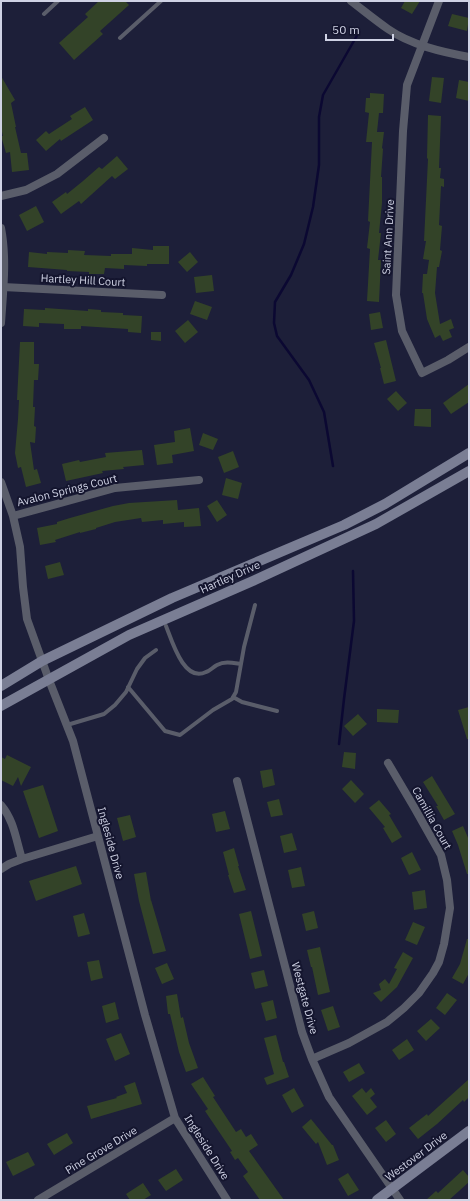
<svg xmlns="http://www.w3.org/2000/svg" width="470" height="1201" font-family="'IBM Plex Sans',sans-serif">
<rect width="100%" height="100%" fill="#1d1f39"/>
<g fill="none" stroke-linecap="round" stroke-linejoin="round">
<path stroke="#0b0832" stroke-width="2.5" d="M333 466 324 412 309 380 277 336 274 323 275 302 291 275 304 244 313 207 319 165V117L323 95 359 32
M339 744 344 699 354 621 353 571"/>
</g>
<path fill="#334328" d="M99 1H125L129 5 100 31 103 34 74 60 59 43 88 17 85 14Z
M405 1H420L412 14 401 8Z
M452 14 469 18 467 31 448 26Z
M1 76 15 100 11 103 16 127H15L21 153H27L29 170 12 172 10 152 6 153 1 136H3L1 128Z
M432 77 444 78 441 103 429 101Z
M459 80 469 82V101L456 98Z
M370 93 384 94 383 113H379L377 132H384L382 148 383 149 381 177H382V203L379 233H381L378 260H381L379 302 367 301 370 249 367 248 370 222 368 221 372 142H366L369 113 365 112 366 98H370Z
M85 107 93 120 61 141 60 139 46 151 36 140 46 131 49 134 72 119 70 116Z
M428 115 441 116 439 168H441L440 178 444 179V187L441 186 439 225 442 226 440 250 442 251 439 267H437L435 293 440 324 451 319 454 328 449 330 452 337 443 341 440 335 435 338 427 319 423 293H422L423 274H427L429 260 423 259 426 241H424L428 159 427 158Z
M117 156 128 169 115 179 112 176 81 204 79 201 61 214 52 202 66 192 67 194 83 181 99 167 102 169Z
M36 206 44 222 27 231 19 215Z
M153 246H169V264H147V266L124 265V269L105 268 104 274H89V272L67 271V270L28 267 29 252 47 254V252L68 253V250L85 251 84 255 111 256V254H132V248L153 250Z
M190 252 198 262 187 272 178 262Z
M212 275 214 291 196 293 194 277Z
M195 301 212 307 207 320 190 314Z
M45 308 88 311V309L101 310V312L123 313V315L142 316 141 333 128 332V329L81 326V329H64V324L39 323V327L23 326 24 309 45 310Z
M380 312 383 328 371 330 369 314Z
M188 320 198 332 185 343 175 331Z
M151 332H161V341L151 340Z
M386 340 396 381 384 384 380 368H381L374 343Z
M20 342H34V364H39L38 380H34L33 407H35L34 426 36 427 35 443 30 442 34 470 37 469 41 483 26 487 21 467 18 468 15 453 18 419 19 400H17Z
M469 384V402L451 414 443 403Z
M396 391 407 403 398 411 387 399Z
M415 409H431V427L414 426Z
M190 428 194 451 172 455 173 463 157 465 154 445 175 442 174 431Z
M203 433 218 439 213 450 199 445Z
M142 450 144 465 123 467 124 469 102 471 103 473 66 481 62 464 79 460 80 462 106 457 105 453Z
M233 451 239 467 224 473 218 457Z
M226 478 242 483 238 499 222 495Z
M177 500 178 510 199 508 201 526 184 527V522L163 524V520L142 522 141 518 115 522 96 528V529L80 533V532L55 540 56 542 40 545 37 528 57 524V522L70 518 113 506 129 503Z
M217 500 227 515 217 522 207 506Z
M60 562 64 575 48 579 45 566Z
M469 707V739H467L458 710Z
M377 709 399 710 398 723 377 722Z
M358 714 367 724 353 736 344 726Z
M344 752 356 753 355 769 342 767Z
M7 755 31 767 21 786 18 777 13 786 1 780V757L5 759Z
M272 769 275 785 263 788 260 771Z
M432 776 455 814 444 820 436 806H438L423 782Z
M351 780 364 794 355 803 342 789Z
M43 785 58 831 39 838 23 791Z
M279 799 283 815 271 817 267 802Z
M379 800 391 814 389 815 402 837 392 843 383 828 385 827 369 808Z
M225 811 230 829 216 832 212 814Z
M130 815 136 837 123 841 117 818Z
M463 826 469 840V874H467L458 845 452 831Z
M292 833 297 850 284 853 280 836Z
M234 848 239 866H238L246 890 234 893 228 875H229L223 852Z
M412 852 421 870 409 875 401 858Z
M76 866 82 884 36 901 29 881Z
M301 867 305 886 292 888 288 870Z
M146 872 151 901V900L166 951 153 954 139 901 134 874Z
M425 890 427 908 414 910 412 892Z
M251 911 262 956 250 959 239 914Z
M314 911 318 928 306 931 302 914Z
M84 913 90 934 78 937 73 916Z
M413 922 425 927 417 945 405 940Z
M467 939H469V973L463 984 452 978 460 964Z
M320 947 330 992 318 995 312 967H311L307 950Z
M403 952 413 958 397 987 381 1002 373 993 381 990 379 984 385 979 389 984 397 969 394 968Z
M99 960 103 978 91 981 87 962Z
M167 963 174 979 162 984 155 968Z
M264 970 268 986 255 989 251 973Z
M447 993 457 1000 445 1015 436 1008Z
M177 994 181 1018 183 1017 189 1043 198 1068 186 1072 179 1052 170 1014H168L166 996Z
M273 1000 277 1018 266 1021 261 1003Z
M115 1002 119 1019 106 1023 102 1006Z
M333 1006 340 1027 328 1031 321 1010Z
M431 1019 440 1028 426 1041 417 1031Z
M121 1033 130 1054 115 1061 106 1039Z
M276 1035 283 1062H284L289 1077 267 1085 264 1078 274 1074 264 1038Z
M407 1039 414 1050 399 1060 392 1050Z
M359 1063 365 1073 349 1082 343 1072Z
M203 1077 215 1096 213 1097 236 1132 241 1129 246 1137 251 1134 258 1145 249 1151 284 1200H260L243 1176 248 1172 238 1158 235 1160 230 1152 232 1151 205 1111 208 1109 191 1084Z
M469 1079V1097L464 1102 463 1100 437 1124 418 1139 409 1128 427 1114 428 1116Z
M135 1082 142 1104 91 1119 87 1106 117 1098 116 1097 127 1093 124 1086Z
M294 1088 304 1106 292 1113 282 1095Z
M362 1088 366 1093 371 1088 375 1094 370 1098 377 1107 367 1115 352 1096Z
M311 1119 332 1145H333L339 1160 327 1165 318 1142 316 1144 302 1127Z
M386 1120 396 1134 386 1142 375 1128Z
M67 1133 73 1143 54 1155 47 1144Z
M28 1152 35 1165 13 1176 6 1162Z
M176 1169 183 1180 166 1191 158 1180Z
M463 1170 469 1177V1182L449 1200H426L436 1191 438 1193Z
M348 1173 359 1190 348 1196 338 1179Z
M143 1183 151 1195 143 1200H130L126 1194Z"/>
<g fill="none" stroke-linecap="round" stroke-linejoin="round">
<path stroke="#5a5d6a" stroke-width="4" d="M44 14 58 1
M120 38 161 1
M166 626C172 641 184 683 206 672 210 671 213 667 217 665 225 661 233 663 241 664
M128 687 165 731 180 735 213 710 232 699 236 692 244 647 255 605
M233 697 242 702 277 711
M67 725 104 714 115 705 126 692 137 669 145 658 156 650"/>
<path stroke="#5a5d6a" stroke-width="8" d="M351 1C363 10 375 20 388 29 411 45 442 52 469 57
M439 1 407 85 403 131 396 295 402 331 422 373 448 360 469 347
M1 196 26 190 57 174 104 138
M1 228C7 259 3 292 1 323
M3 287 162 295
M1 482 13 516 20 547 23 587 27 619 49 680 73 741 145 1015 175 1118 227 1200
M13 516 115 488 199 480
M237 781 302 1032 312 1059 329 1097 400 1200
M1 805C14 820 16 840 22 859
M1 869 9 864 22 859 98 836
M312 1059 349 1043 387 1022 404 1008 419 993 433 973 439 962 444 944 450 908 447 880 441 855 414 807 388 763
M38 1200 175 1118"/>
<path stroke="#7a7e94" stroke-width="10" d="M1 686 42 661 172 598 344 525 385 504 469 453
M1 706 129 635 255 580 376 524 469 471
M377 1200 469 1131"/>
</g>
<g text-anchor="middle" stroke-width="4" stroke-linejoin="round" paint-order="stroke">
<g font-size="11" fill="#cfd2e4" stroke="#14152e">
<text transform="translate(388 237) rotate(-87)" y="4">Saint Ann Drive</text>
<text transform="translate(83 280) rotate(3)" y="4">Hartley Hill Court</text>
<text transform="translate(67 490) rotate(-14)" y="4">Avalon Springs Court</text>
<text transform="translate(230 577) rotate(-24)" y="4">Hartley Drive</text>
<text transform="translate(432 818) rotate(61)" y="4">Camillia Court</text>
<text transform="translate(111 843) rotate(75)" y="4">Ingleside Drive</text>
<text transform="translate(305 998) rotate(75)" y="4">Westgate Drive</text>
<text transform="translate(207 1147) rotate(58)" y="4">Ingleside Drive</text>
<text transform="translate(101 1150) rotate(-31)" y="4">Pine Grove Drive</text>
<text transform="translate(416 1156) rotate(-37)" y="4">Westover Drive</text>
</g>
</g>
<rect width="470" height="1201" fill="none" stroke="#cfd2e4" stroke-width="4"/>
<path d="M326 34v6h67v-6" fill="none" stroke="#cfd2e4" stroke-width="2"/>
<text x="332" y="34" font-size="12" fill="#cfd2e4" stroke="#14152e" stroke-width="3" paint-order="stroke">50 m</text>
</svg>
